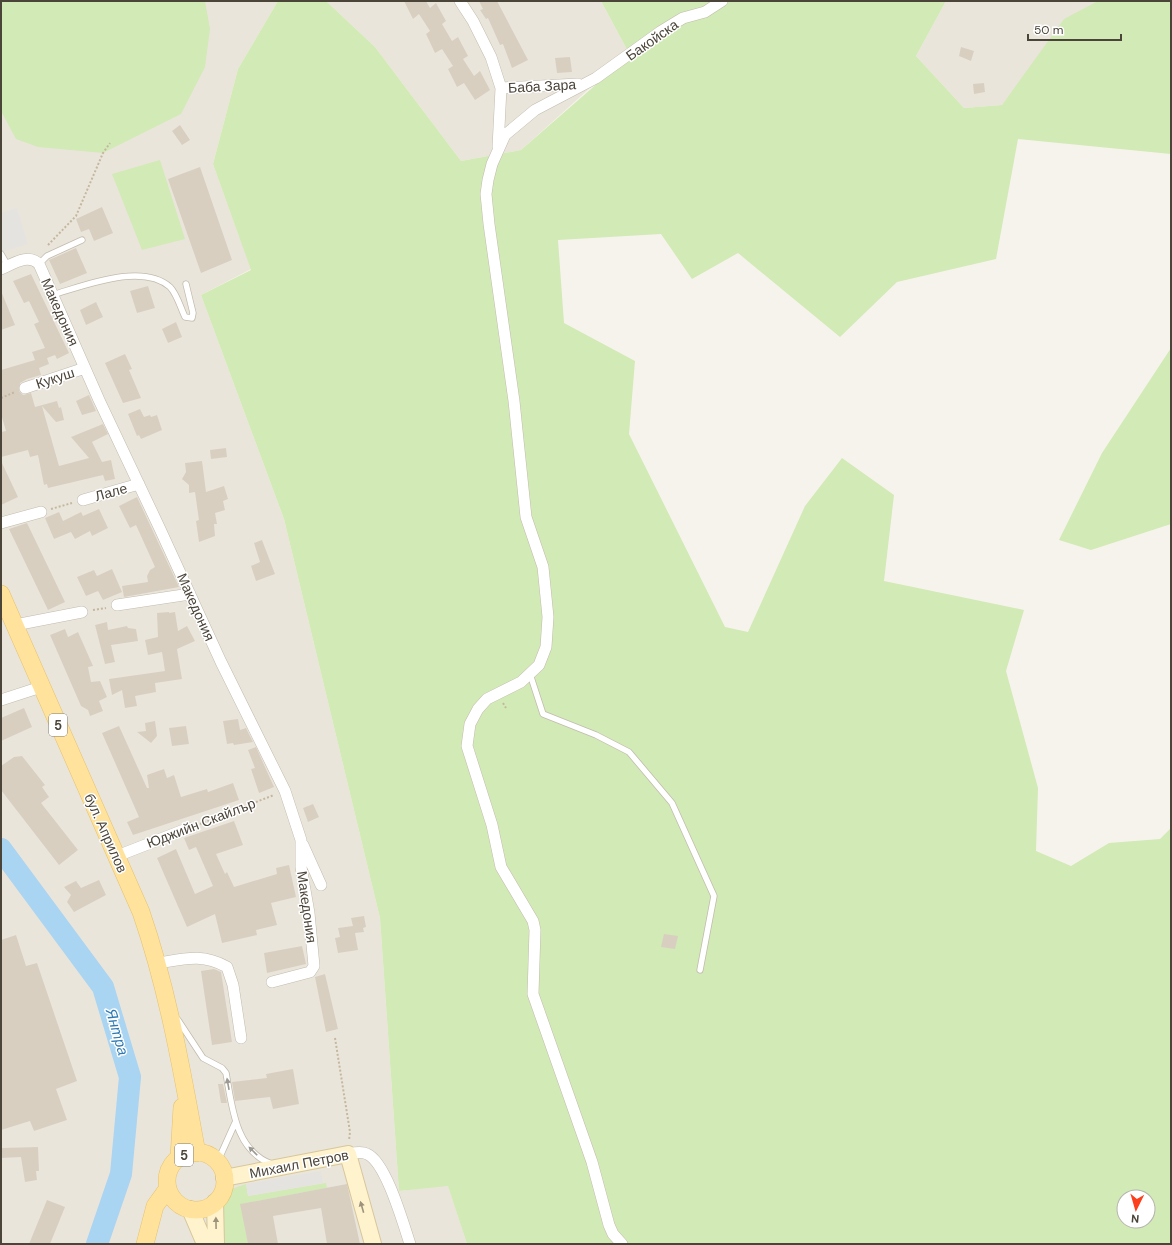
<svg xmlns="http://www.w3.org/2000/svg" width="1172" height="1245" font-family="'DM Sans',sans-serif">
<rect width="100%" height="100%" fill="#f6f3ec"/>
<path fill="#eae5da" d="M1 1H278L238 69 213 164 251 269 201 295 284 519 380 918 399 1191 448 1185 467 1244H1Z
M326 1H601L630 55 610 70 521 150 461 161 375 47Z
M946 1H1098L1024 76 1002 105 964 108 916 56Z"/>
<path fill="#d2eab5" fill-rule="evenodd" d="M1 1H205L210 29 205 67 181 114 103 153 38 147 16 139 1 111Z
M278 1H326L375 47 461 161 521 150 630 55 601 1H946L916 56 964 108 1002 105 1064 19 1098 1H1171V154L1018 139 996 259 897 282 840 337 738 253 692 279 661 234 558 240 564 323 635 361 629 434 725 627 748 632 805 506 842 458 894 495 884 581 1024 610 1006 671 1038 788 1036 851 1071 866 1109 843 1160 839 1171 828V1244H467L448 1186 399 1191 380 918 284 519 201 295 251 270 213 164 238 69ZM1124 1197H1148V1221H1124Z
M160 160 185 239 142 250 112 174Z
M1171 348V524L1091 550 1059 540 1102 453Z
M326 1183 327 1188 241 1204 248 1244H223L218 1206 231 1189 246 1184 248 1196Z"/>
<path fill="#e5e3e0" d="M17 208 28 244 1 252V213Z
M321 1171 323 1183 248 1196 246 1184Z"/>
<g fill="none" stroke-linecap="round" stroke-linejoin="round">
<path stroke="#a9d4f2" stroke-width="22" d="M1 849 103 987 130 1077 121 1174 97 1244"/>
</g>
<path fill="#d8cfc1" d="M404 1H426L430 8 436 3 446 21 442 24 452 41 458 37 468 56 463 59 474 76 480 71 490 90 475 100 464 83 457 87 448 69 453 66 442 49 435 53 426 34 430 31 419 14 413 19Z
M479 1H497L528 60 512 68 503 44 500 45 488 18 486 19 480 10 483 9Z
M961 47 974 51 971 61 959 56Z
M570 57 572 72 557 73 555 58Z
M984 83 985 92 974 94 973 84Z
M180 125 190 140 182 145 172 131Z
M200 167 232 260 201 273 168 179Z
M102 207 113 233 94 241 89 229 81 232 76 219Z
M76 248 87 273 60 284 49 260Z
M31 274 69 353 57 359 55 355 47 358 49 364 39 368 41 375 27 379 20 383 19 391 23 395 31 393 35 407 57 401 59 408 61 407 64 420 56 422 42 406 59 466 89 458 71 437 103 424 108 434 92 442 102 462 111 460 115 479 105 481 103 475 48 488 47 484 44 485 38 455 30 457 28 450 1 457V432L6 431 1 414V370L35 360 32 352 45 348 34 324 39 322 29 301 24 303 13 281Z
M148 286 155 308 137 313 130 291Z
M1 291 15 325 1 330Z
M96 302 103 317 86 325 80 310Z
M176 322 182 337 168 343 162 329Z
M125 354 132 369 129 370 141 398 123 403 105 363Z
M89 395 96 411 82 415 76 401Z
M140 409 144 417 150 415 151 417 157 415 162 430 141 439 139 435 137 436 128 414Z
M226 448 227 457 211 459 210 450Z
M1 461 18 497 1 505Z
M202 461 206 492 224 486 228 499 223 501 225 510 215 513 217 524H214L215 536 199 542 196 521 199 520 195 492 189 493V485L182 479 186 472 185 463Z
M137 497 179 587 124 597 122 586 148 582 147 576 150 570 155 567 136 525 130 528 119 506Z
M99 509 108 528 92 536 90 531 75 539 71 532 54 539 45 518 59 512 63 521 81 512 83 516Z
M27 523 65 602 48 610 9 529Z
M262 540 275 574 256 581 251 566 260 562 254 543Z
M112 569 122 592 103 600 98 591 86 596 77 577 94 570 97 576Z
M169 612V613L175 612 178 631 187 626 195 641 177 649 182 679 155 683 156 692 135 696 137 706 125 708 122 690 112 695 109 679 165 671 162 652 148 655 145 640 158 637 157 613Z
M107 622 108 630 127 626 128 628 136 629 138 641 111 645 115 662 105 664 95 625Z
M65 629 68 637 78 632 93 666 88 667 91 682 100 681 107 697 99 701 103 711 90 716 88 710 81 706 50 635Z
M24 708 32 727 1 741V718Z
M238 719 240 730 246 728 253 742 234 745 233 743 227 744 223 721Z
M155 721 157 736 151 743 137 732 146 731 145 723Z
M119 726 147 788H149L147 775 164 769 167 778 174 775 181 797 207 789 208 792 233 783 239 800 133 835 127 822 139 817 102 733Z
M186 726 189 744 172 746 169 728Z
M256 747 274 787 259 793 251 769 255 768 248 750Z
M22 756 45 785 42 787 49 797 41 803 78 850 59 865 1 790V766L14 757Z
M313 804 319 817 308 822 303 808Z
M234 821 243 845 216 854 225 874 227 872 234 887 277 874 276 868 289 865 296 897 271 903 277 925 256 930 257 935 222 943 215 914 187 927 157 858 176 849 195 894 213 886 196 847 189 850 184 838Z
M99 880 106 895 74 912 67 902 71 895 64 887 76 881 81 888Z
M364 916 366 927 363 928 364 932 355 933 358 950 338 953 335 938 340 937 338 928 353 926 351 918Z
M664 934 678 936 675 949 661 947Z
M16 935 26 966 37 963 77 1081 56 1089 67 1120 34 1131 30 1121 1 1130V940Z
M302 946 306 964 267 973 264 953Z
M214 969 221 972 232 1042 212 1045 201 971Z
M325 974 338 1029 326 1032 315 977Z
M293 1069 299 1104 273 1109 270 1097 235 1101 232 1082 267 1078 266 1074Z
M218 1084H223L227 1103H221Z
M38 1147 39 1171H36L37 1180 25 1182 21 1157 1 1158V1148Z
M347 1184 360 1244H327L321 1208 273 1216 278 1244H248L240 1204Z
M47 1200 65 1207 50 1244H29Z"/>
<g fill="none" stroke-linecap="round" stroke-linejoin="round">
<g stroke="#c2bbae" stroke-width="7">
<path id="lane" d="M1 254 8 266
M39 264 47 256 82 240
M52 295C84 286 142 262 170 287 177 294 181 309 185 317L192 318 193 313 186 284
M530 674 543 714 596 735 629 752 672 803 714 896 700 970
M178 1020 203 1058 222 1068 226 1073C232 1106 235 1151 272 1164
M217 1163 235 1123"/>
</g>
<g stroke="#c2bbae" stroke-width="12">
<path id="street" d="M460 1 473 21 491 57 501 88 498 147
M501 88 578 84
M1 269C13 264 28 253 39 264L99 400 160 529 221 662 285 791 301 840V867L309 913 314 966 310 972 272 982
M25 388 85 368
M83 500 139 484
M1 523 41 512
M117 605 190 594
M15 625 82 612
M1 700 41 687
M303 845 321 885
M117 856 189 828
M158 963C184 959 202 953 227 967L233 985 241 1038
M348 1154C354 1153 361 1151 367 1154 386 1162 403 1223 410 1244
M622 1244 613 1234 609 1225 592 1162 533 994 535 930 533 921 501 867 492 825 467 746 470 724 478 709 487 699 521 682 539 665 546 647 548 617 543 567 526 517 514 401 489 224 486 194 488 180 492 164 505 135 535 110 596 78 660 32 683 18 705 12 722 1"/>
</g>
<g stroke="#d6c79b" stroke-width="18">
<path id="secondary" d="M224 1178 348 1154 373 1244
M215 1202 216 1244
M190 1209 205 1244"/>
</g>
<g stroke="#e6c16a" stroke-width="18">
<path id="primary" d="M1 594 141 912C168 990 182 1071 197 1153
M167 1181a29 29 0 1 1 58 0a29 29 0 1 1-58 0Z
M179 1158 182 1107
M145 1244 155 1206 168 1188"/>
</g>
<path stroke="#c4b79f" stroke-width="2" stroke-dasharray="2 2" stroke-linecap="butt" d="M48 245 76 216 103 153 110 143
M1 398 15 392
M51 509 72 503
M93 610 106 608
M503 703 506 708
M200 824 274 795
M335 1038 350 1132 349 1140"/>
<use href="#lane" stroke="#fff" stroke-width="5.5"/>
<use href="#street" stroke="#fff" stroke-width="11"/>
<use href="#secondary" stroke="#fff3cd" stroke-width="16"/>
<use href="#primary" stroke="#ffe39c" stroke-width="17"/>
</g>
<defs><path id="oneway-solid" d="M-6-.8H1V-3.2L6.5 0L1 3.2V.8H-6Z"/></defs>
<g fill="#9c9892">
<use href="#oneway-solid" transform="translate(228 1084) rotate(-100)"/>
<use href="#oneway-solid" transform="translate(253 1151) rotate(-135)"/>
</g>
<g fill="#9c937c">
<use href="#oneway-solid" transform="translate(362 1207) rotate(-106)"/>
<use href="#oneway-solid" transform="translate(216 1223) rotate(-91)"/>
</g>
<g text-anchor="middle" stroke-width="3" stroke-linejoin="round" paint-order="stroke">
<g fill="#fff" stroke="#817c74" stroke-width="1">
<rect x="49" y="714" width="18" height="22" rx="3"/>
<rect x="175" y="1144" width="18" height="22" rx="3"/>
</g>
<g font-size="13" font-weight="bold" fill="#4b4439">
<text x="58" y="730">5</text>
<text x="184" y="1160">5</text>
</g>
<g font-size="14" fill="#4b4439" stroke="#fff">
<text transform="translate(652 40) rotate(-35)" y="5">Бакойска</text>
<text transform="translate(542 86) rotate(-3)" y="5">Баба Зара</text>
<text transform="translate(60 312) rotate(66)" y="5">Македония</text>
<text transform="translate(55 378) rotate(-18)" y="5">Кукуш</text>
<text transform="translate(111 492) rotate(-16)" y="5">Лале</text>
<text transform="translate(196 607) rotate(66)" y="5">Македония</text>
<text transform="translate(201 823) rotate(-21)" y="5">Юджийн Скайлър</text>
<text transform="translate(106 833) rotate(66)" y="5">бул. Априлов</text>
<text transform="translate(307 907) rotate(82)" y="5">Македония</text>
<text transform="translate(299 1164) rotate(-11)" y="5">Михаил Петров</text>
</g>
<g font-size="15" font-style="italic" fill="#2e7ab2" stroke="#fff">
<text transform="translate(117 1032) rotate(74)" y="5">Янтра</text>
</g>
</g>
<rect width="1172" height="1245" fill="none" stroke="#4b4439" stroke-width="4"/>
<g transform="translate(1136 1209) rotate(185)"><circle r="19" fill="#ffffff" stroke="#b7b4b0"/>
<path d="M0-3L7 15L0 10L-7 15Z" fill="#fc3f1d"/>
<text y="-6" font-size="11" font-weight="bold" text-anchor="middle" fill="#4b4439">N</text>
</g>
<path d="M1028 34v6h93v-6" fill="none" stroke="#4b4439" stroke-width="2"/>
<text x="1034" y="34" font-size="12" fill="#4b4439" stroke="#ffffff" stroke-width="3" paint-order="stroke">50 m</text>
</svg>
